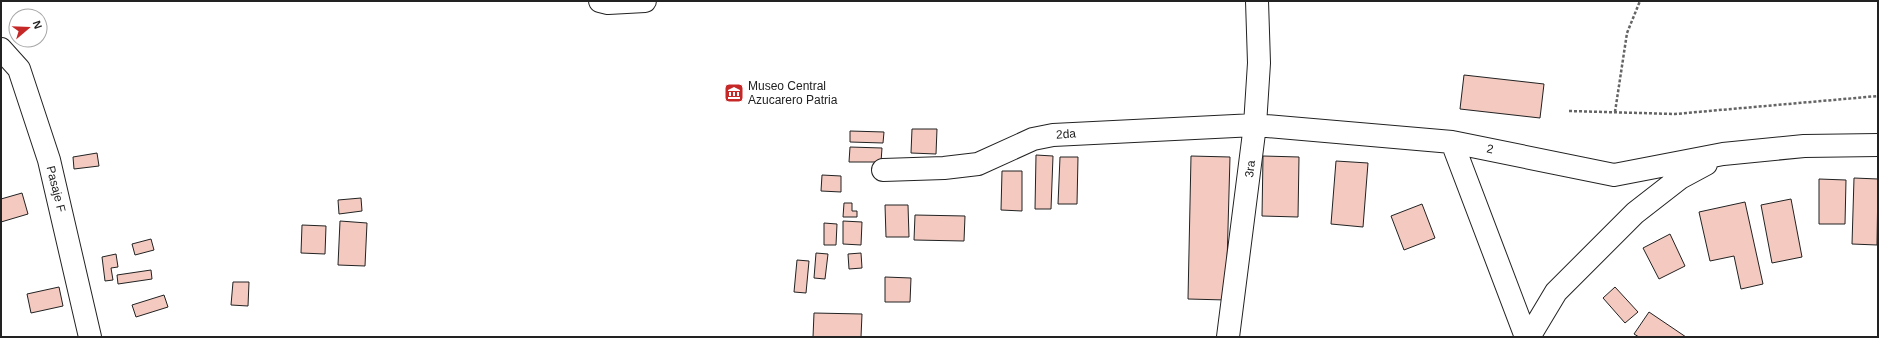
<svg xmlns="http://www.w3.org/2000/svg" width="1879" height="338" font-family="Arial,sans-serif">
<rect width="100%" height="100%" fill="#fff"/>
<path fill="#f3c9c0" stroke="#222" d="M1464 75 1544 84 1540 118 1460 109Z
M912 129H937L936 154 911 153Z
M850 131 884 132 883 143 850 142Z
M850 147 882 148 881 162H849Z
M97 153 99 166 74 169 73 157Z
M1036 155 1053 156 1051 209H1035Z
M1191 156 1230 157 1226 300 1188 299Z
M1263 156 1299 157 1298 217 1262 216Z
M1060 157H1078L1077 204H1058Z
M1336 161 1368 163 1363 227 1331 224Z
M1002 171H1022V211L1001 210Z
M822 175 841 176V192L821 191Z
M1854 178 1878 179 1877 245 1852 244Z
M1819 179 1846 180 1845 224H1819Z
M22 193 28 214 1 222V199Z
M361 198 362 211 339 214 338 200Z
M1791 199 1802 257 1772 263 1761 205Z
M1745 202 1763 284 1741 289 1734 256 1710 261 1699 212Z
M844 203H852V211H857V217H843Z
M1422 204 1435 238 1404 250 1391 216Z
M885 205H908L909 237H886Z
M915 215 965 216 964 241 914 240Z
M340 221 367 223 365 266 338 265Z
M843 221 862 222 861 245 843 244Z
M824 223 837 224 836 245H824Z
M302 225 326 226 325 254 301 253Z
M1670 234 1685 266 1659 279 1643 248Z
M151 239 154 250 135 255 132 244Z
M816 253 828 254 825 279 814 278Z
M861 253 862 268 849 269 848 254Z
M116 254 118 267 111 268 113 280 105 281 102 257Z
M797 260 809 261 806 293 794 292Z
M151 270 152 279 118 284 117 275Z
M885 277 911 278 910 302H885Z
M233 282H249L248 306 231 305Z
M59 287 63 306 31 313 27 294Z
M1615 287 1638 312 1625 323 1603 298Z
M164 295 168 307 136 317 132 305Z
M1649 312 1686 337H1639L1634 334Z
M814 313 862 314 861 337H813Z"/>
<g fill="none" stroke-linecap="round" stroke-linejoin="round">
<g stroke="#222" stroke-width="24">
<path id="minor" d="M600 1 608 3 645 1
M1 49 19 69 49 160 90 337
M1452 142 1526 337
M883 170 944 168 978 164 1033 139 1053 135 1255 125 1452 142 1614 175 1723 154 1804 146 1878 145
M1228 337 1255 125 1259 63 1257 1
M1529 337 1556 292 1635 213 1680 178 1706 164"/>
</g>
<path stroke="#646464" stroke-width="2.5" stroke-dasharray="3 2" stroke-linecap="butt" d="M1569 111 1675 114 1878 96
M1615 112 1627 33 1640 1"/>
<use href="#minor" stroke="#fff" stroke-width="22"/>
</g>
<defs>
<g id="museum-square" transform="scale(1)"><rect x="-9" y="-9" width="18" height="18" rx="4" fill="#c62828" stroke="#fff"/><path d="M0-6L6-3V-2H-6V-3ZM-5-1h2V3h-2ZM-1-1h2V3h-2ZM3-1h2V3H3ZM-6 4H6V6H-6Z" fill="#fff"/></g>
</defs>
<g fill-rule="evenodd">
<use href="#museum-square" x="734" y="93"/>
</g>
<g text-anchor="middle" stroke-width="3" stroke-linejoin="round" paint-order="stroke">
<g font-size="12" fill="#222" stroke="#fff" text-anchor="start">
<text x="748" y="90">Museo Central<tspan x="748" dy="14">Azucarero Patria</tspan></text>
</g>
<g font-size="12" fill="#222" stroke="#fff">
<text transform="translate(1066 134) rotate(-4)" y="4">2da</text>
<text transform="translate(1490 149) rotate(11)" y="4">2</text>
<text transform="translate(1250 169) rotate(-83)" y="4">3ra</text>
<text transform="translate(56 189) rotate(76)" y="4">Pasaje F</text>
</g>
</g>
<rect width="1879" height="338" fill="none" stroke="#222222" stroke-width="4"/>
<g transform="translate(28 28) rotate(71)"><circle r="19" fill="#ffffff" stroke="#a7a7a7"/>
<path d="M0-3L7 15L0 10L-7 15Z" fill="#c62828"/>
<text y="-6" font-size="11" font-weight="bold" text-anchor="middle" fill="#222222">N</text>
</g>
</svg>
